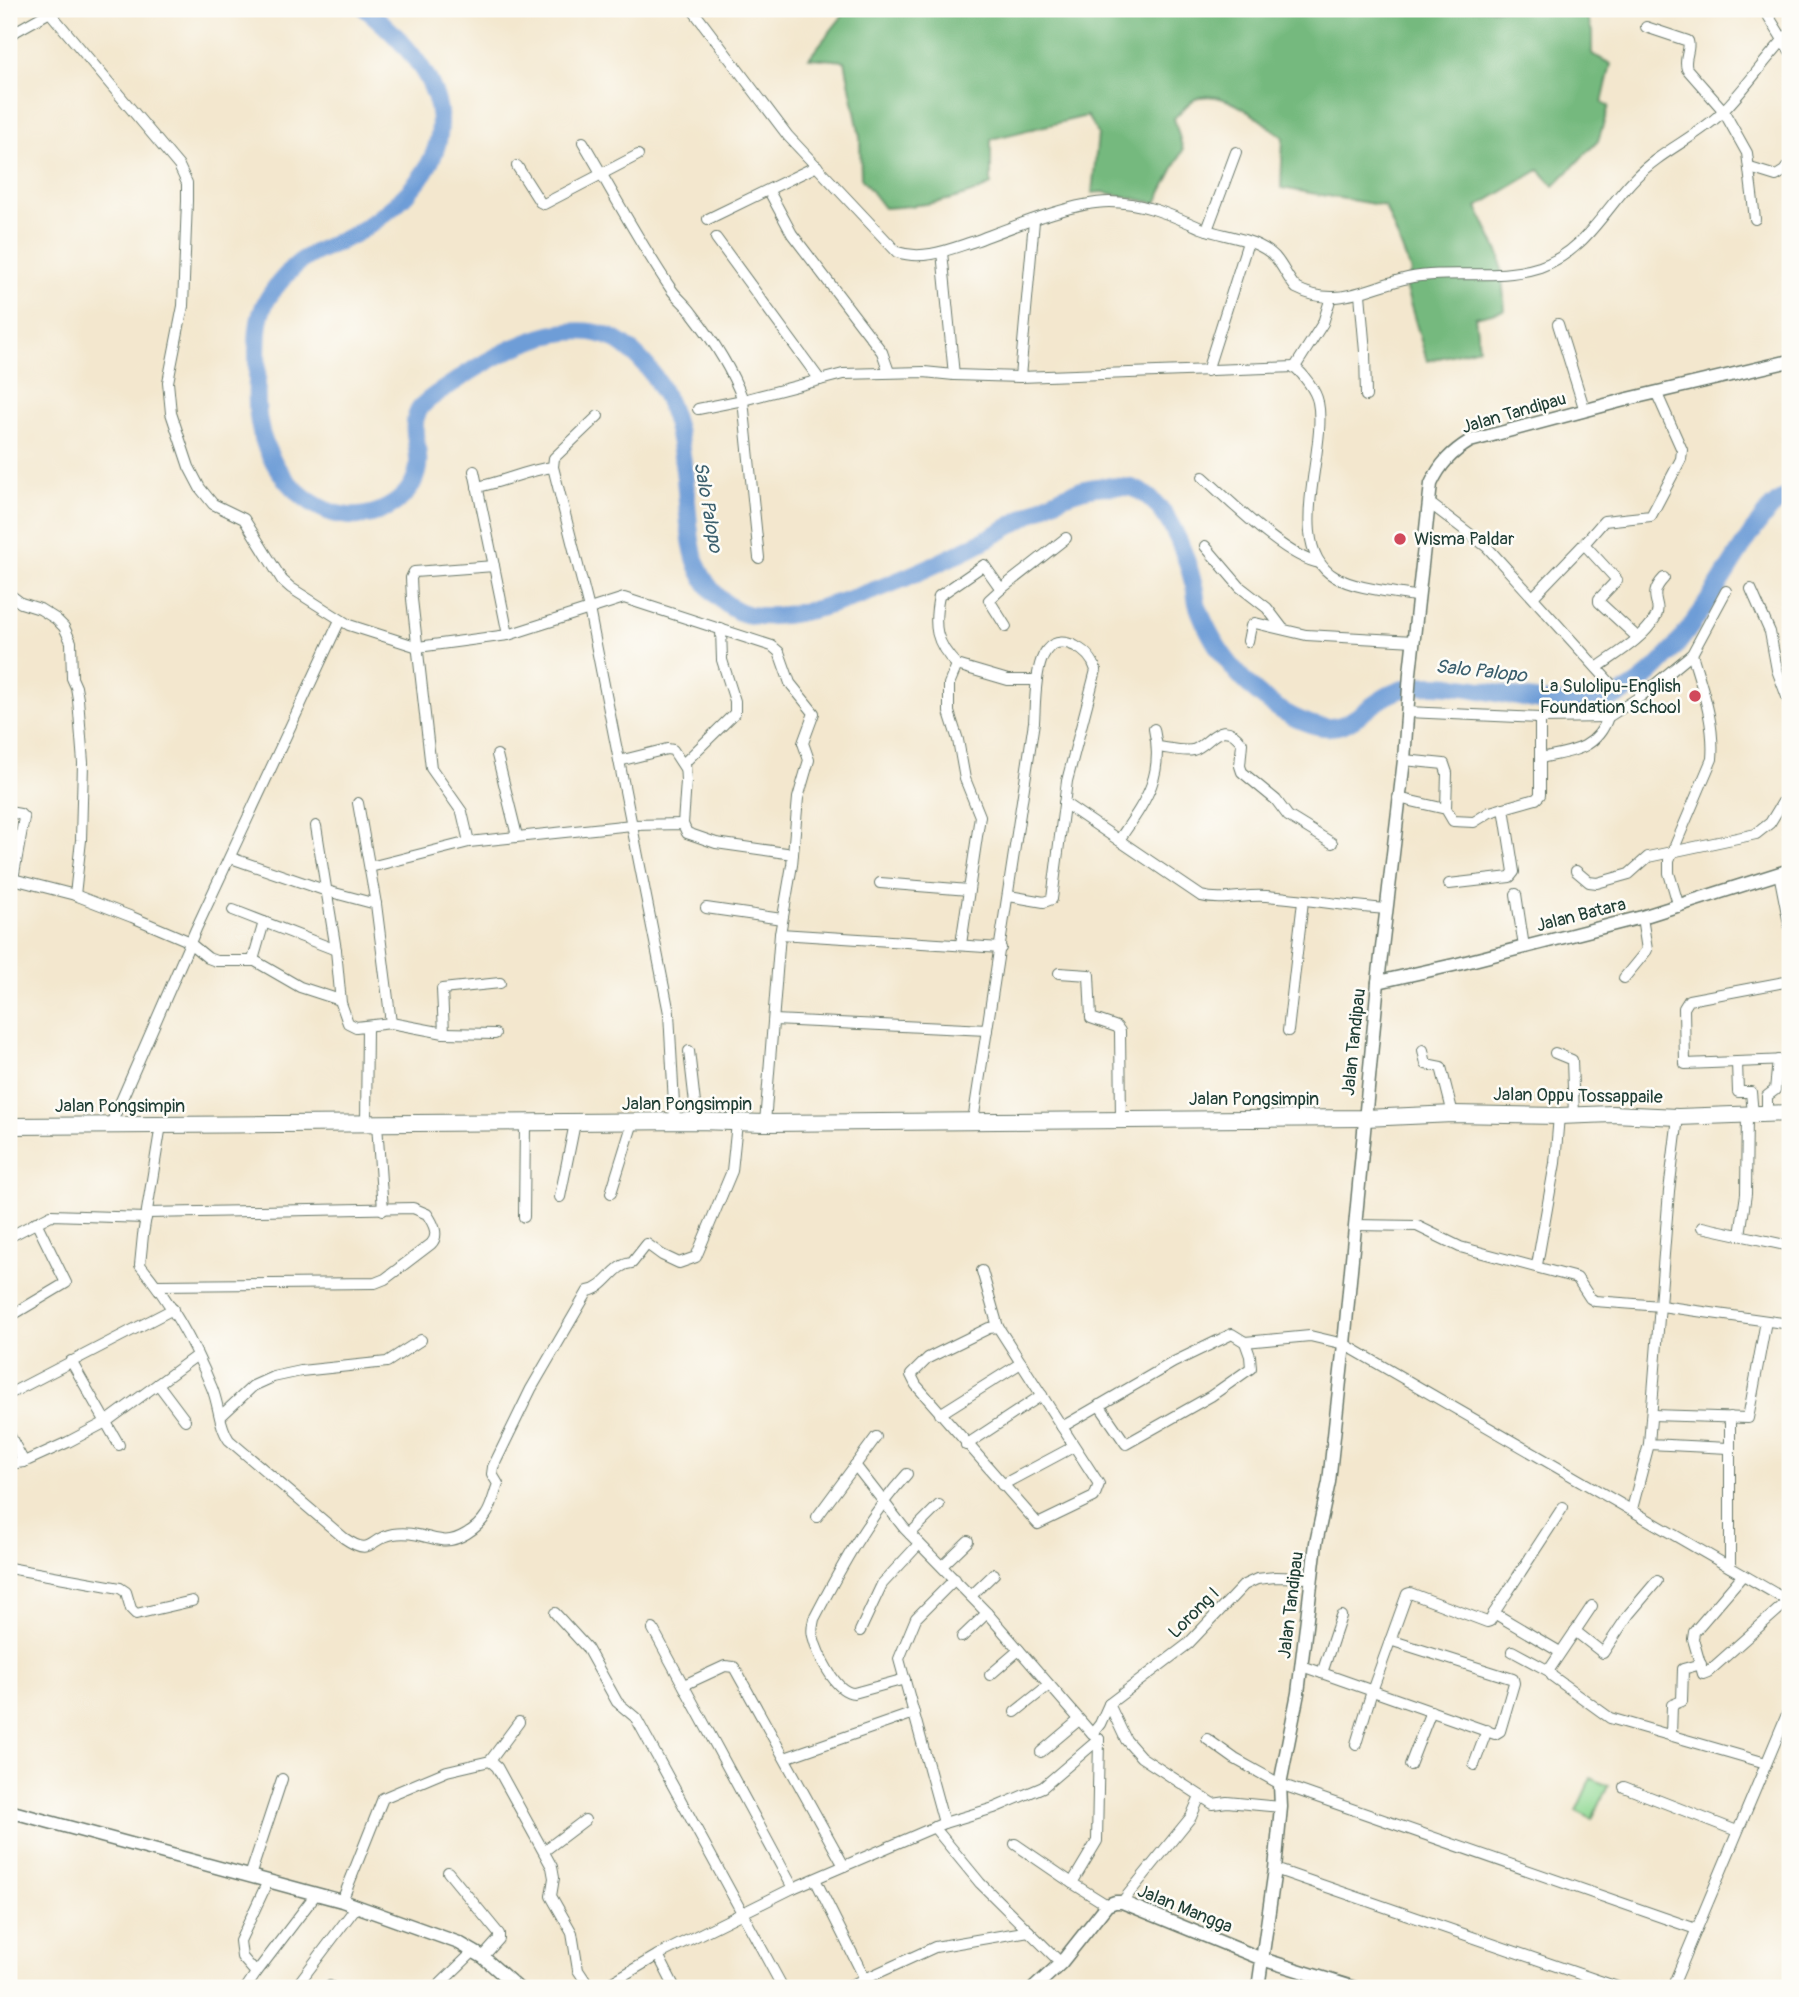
<svg xmlns="http://www.w3.org/2000/svg" width="1799" height="1997" font-family="Pangolin,sans-serif">
<style>
.green{fill:#91d994;stroke:#588b64;stroke-width:2}
.forest{fill:#74b97e;stroke:#4a7b59;stroke-width:2}
.lines{fill:none;stroke-linecap:round;stroke-linejoin:round}
.river{stroke:#6e9dd7;stroke-width:18}
.minor-casing{stroke:#69786a;stroke-width:12}
.tertiary-casing{stroke:#69786a;stroke-width:15}
.primary-casing{stroke:#69786a;stroke-width:18}
.minor{stroke:#fff;stroke-width:10}
.tertiary{stroke:#fff;stroke-width:12}
.primary{stroke:#fff;stroke-width:16}
.poi-dot{fill:#d1495b;stroke:#fdfcf7;stroke-width:2.5}
.labels{text-anchor:middle;dominant-baseline:central;stroke-width:5;stroke-linejoin:round;paint-order:stroke}
.street-label{font-size:18px;fill:#1f3d34;stroke:#fdfcf7}
.poi-label{font-size:18px;fill:#1f3d34;stroke:#fdfcf7;text-anchor:start}
.water-label{font-size:19px;font-style:italic;fill:#3b5f6d;stroke:#fdfcf7}
</style>
<rect width="100%" height="100%" fill="#fdfcf7"/>
<filter id="ink" filterUnits="userSpaceOnUse"><feTurbulence type="fractalNoise" baseFrequency=".0143" numOctaves="2"/><feDisplacementMap in="SourceGraphic" scale="14" xChannelSelector="R" yChannelSelector="G"/><feConvolveMatrix kernelMatrix="1 2 1 2 8 2 1 2 1" color-interpolation-filters="sRGB"/></filter>
<filter id="wash" filterUnits="userSpaceOnUse"><feTurbulence type="fractalNoise" baseFrequency=".00686" numOctaves="4" result="noise"/><feDisplacementMap in="SourceGraphic" scale="28" xChannelSelector="R" yChannelSelector="G"/><feGaussianBlur stdDeviation="1.57" result="paint"/><feColorMatrix in="noise" values="0 0 0 0 0 0 0 0 0 0 0 0 0 0 0 0 0 1.4 0 .05"/><feComposite in="paint" operator="in"/></filter>
<g filter="url(#wash)">
<rect width="100%" height="100%" fill="#f3e7ce"/>
<polygon class="green" points="1591,1778 1608,1786 1592,1819 1576,1811"/>
<path class="forest" d="M848,9H1575L1585,10L1592,32V54L1611,64L1602,103L1609,106L1598,141L1554,186L1539,170L1477,207L1500,256L1505,310L1475,317L1479,348L1427,361L1405,286L1411,272L1385,206L1281,188L1283,137C1263,122 1222,86 1195,99C1188,103 1180,113 1174,118L1183,150L1156,203L1103,192L1092,193L1098,134L1087,116L991,139V185C957,201 922,206 884,208L861,178L860,137L845,61L809,58Z"/>
<g class="lines">
<path class="river" d="M366,9C461,87 470,160 360,231C338,245 309,250 291,270C280,281 265,299 261,314C255,334 258,360 257,381C255,420 261,449 286,480C300,496 321,512 342,515C372,521 409,503 417,472C423,451 406,427 421,407C428,398 443,390 453,383C497,353 575,308 625,346C675,383 683,445 687,502C691,546 692,581 732,608C782,642 947,561 996,534C1032,515 1063,488 1105,486C1107,486 1130,487 1132,488C1167,499 1186,554 1194,586C1198,604 1194,596 1200,612C1219,660 1260,707 1310,724C1350,737 1361,707 1393,693C1404,688 1420,685 1432,685C1486,684 1553,714 1605,700C1665,685 1713,591 1745,543C1758,524 1769,505 1790,495"/>
</g>
</g>
<g filter="url(#ink)">
<g class="lines">
<g class="minor-casing">
<g id="minor">
<polyline points="47,9 179,166 187,183 187,201 183,306 168,382 171,413 189,467 200,488 213,504 244,519 282,580 291,588 349,625 418,647 508,635 624,598 772,646 779,652 790,683 814,713 803,743 809,760 798,798 792,865 780,934 765,1123"/>
<path d="M692,9L788,136L897,252C924,261 950,249 975,241C1010,228 1073,202 1109,202C1143,202 1171,215 1201,228C1224,237 1257,238 1275,257C1283,266 1288,279 1296,288C1338,310 1369,286 1408,278C1451,269 1498,281 1540,267C1586,251 1604,209 1636,177C1659,153 1692,139 1717,117C1744,92 1764,59 1790,33"/>
<polyline points="1764,9 1790,51"/>
<path d="M1646,27L1688,41C1691,50 1683,59 1687,69L1723,110L1747,153L1755,219"/>
<polyline points="9,35 50,12"/>
<path d="M583,142C612,191 639,242 671,289C677,298 686,304 692,313C713,340 731,368 743,400L759,558"/>
<polyline points="517,166 540,202 544,204 638,155"/>
<polyline points="1750,168 1776,176 1784,171 1790,163"/>
<polyline points="769,191 792,234 882,352 889,372"/>
<polyline points="708,219 817,166"/>
<polyline points="1207,230 1236,152"/>
<polyline points="716,238 820,380"/>
<polyline points="942,252 954,375"/>
<polyline points="1360,294 1365,352 1366,396"/>
<polyline points="1558,324 1585,411"/>
<polyline points="1295,367 1323,323 1331,297"/>
<polyline points="1207,371 1248,242"/>
<polyline points="1020,377 1034,221"/>
<path d="M698,409L743,400L843,374L924,372L954,375L1020,377L1295,367C1304,375 1316,391 1318,402C1328,450 1283,547 1335,577C1356,589 1394,592 1419,597"/>
<polyline points="598,416 554,458 553,467 589,609 669,1013 675,1122"/>
<polyline points="474,471 494,566"/>
<path d="M1203,477C1230,501 1286,558 1320,563"/>
<path d="M477,487C504,482 526,470 553,467"/>
<polyline points="1428,502 1487,547 1611,684"/>
<polyline points="1205,546 1240,587 1267,608 1283,629"/>
<polyline points="1001,589 989,600 1006,627"/>
<polyline points="1751,589 1770,632 1777,670 1790,705"/>
<polyline points="9,594 21,603 40,609 56,619 64,627 71,642 72,678 76,687 78,699 83,763 81,840 75,895"/>
<polyline points="1533,597 1584,544"/>
<polyline points="508,635 494,566 414,572 411,578 412,599 431,768 462,812 469,842 632,825 683,824 687,833 716,843 793,854"/>
<polyline points="1637,637 1599,602 1599,599 1617,580 1584,544 1604,521 1651,516 1681,459 1682,450 1657,394"/>
<polyline points="1248,641 1251,626 1255,623 1306,635 1414,641"/>
<polyline points="957,665 1008,680 1035,680"/>
<path d="M1597,668C1616,654 1643,639 1655,618C1664,602 1645,598 1664,578"/>
<polyline points="1407,712 1540,718 1608,717 1641,696 1692,654 1726,591"/>
<path d="M1158,747C1168,748 1183,752 1193,750C1210,745 1221,715 1242,743L1240,766L1242,772L1276,800L1288,816L1332,843"/>
<polyline points="497,755 517,836"/>
<path d="M1540,758C1570,752 1597,750 1608,717"/>
<polyline points="1404,760 1444,764 1447,773 1446,809"/>
<polyline points="619,761 667,749 673,750 684,767"/>
<polyline points="1398,798 1446,809 1453,821 1474,822 1490,812 1504,808"/>
<path d="M1064,803L1201,896C1222,902 1245,894 1266,896C1306,899 1346,906 1386,909"/>
<polyline points="9,812 20,814 24,818 13,879"/>
<polyline points="683,824 686,781 685,762 735,713 735,701 722,660 721,629"/>
<polyline points="316,826 336,950 341,1003 348,1023 356,1027 391,1023 376,904 358,803"/>
<path d="M1119,840C1144,803 1165,777 1154,729"/>
<polyline points="231,858 327,891 376,904"/>
<polyline points="370,867 469,842"/>
<polyline points="1576,871 1589,882 1597,883 1629,874 1648,857 1756,834 1770,823 1790,790"/>
<polyline points="1779,873 1790,929"/>
<polyline points="9,878 75,895 132,917 186,940 208,958 216,961 255,961 300,987 340,1000"/>
<path d="M880,883L969,890L980,816L965,779L958,740L949,712V684L957,665C935,643 933,626 939,596L984,565L1001,589L1066,538"/>
<polyline points="1449,884 1510,877 1514,872 1504,808 1536,799 1540,795 1540,718"/>
<polyline points="1516,894 1524,947"/>
<path d="M1679,907L1669,873V860L1712,759C1715,722 1702,688 1692,654"/>
<polyline points="706,908 782,919"/>
<polyline points="233,910 336,950"/>
<polyline points="780,934 1001,948"/>
<polyline points="961,944 969,890"/>
<polyline points="253,960 264,922"/>
<polyline points="1059,973 1089,975 1091,1018 1117,1027 1120,1031 1121,1119"/>
<polyline points="1624,978 1647,950 1642,917"/>
<polyline points="1790,981 1689,1000 1684,1008 1685,1064 1790,1060"/>
<polyline points="774,1020 987,1030"/>
<polyline points="391,1023 444,1033 442,989 500,983"/>
<polyline points="1288,1031 1303,901"/>
<polyline points="444,1033 495,1034"/>
<polyline points="1423,1050 1426,1064 1441,1067 1453,1114"/>
<polyline points="689,1051 697,1121"/>
<polyline points="1555,1053 1572,1060 1574,1116"/>
<polyline points="1737,1062 1738,1092 1751,1092 1753,1114"/>
<polyline points="1767,1113 1767,1096 1775,1090 1778,1060"/>
<polyline points="1678,1117 1669,1191 1649,1444 1728,1448"/>
<path d="M973,1121L1034,722C1036,698 1032,626 1075,646C1085,651 1093,660 1096,670L1067,781L1052,899L1044,902L1009,896"/>
<polyline points="111,1124 196,929 340,620"/>
<polyline points="366,1124 367,1027"/>
<polyline points="377,1124 383,1210"/>
<path d="M161,1125L143,1235L140,1265C171,1302 194,1344 212,1388C219,1405 219,1426 229,1440L344,1538C373,1558 369,1538 393,1534C411,1531 423,1537 441,1540C457,1543 478,1528 486,1515C492,1506 494,1494 498,1484L492,1474L493,1467L531,1389L588,1291C607,1288 613,1264 632,1263L647,1244L662,1255L679,1263L696,1257L732,1171L737,1123"/>
<polyline points="611,1193 633,1122"/>
<polyline points="560,1197 575,1123"/>
<path d="M147,1213L413,1208L427,1214C433,1223 440,1235 431,1244L385,1279L375,1283L157,1285"/>
<polyline points="524,1217 525,1124"/>
<polyline points="1355,1225 1417,1226 1460,1247 1577,1278 1590,1298 1595,1301 1661,1306 1790,1324"/>
<polyline points="1702,1227 1790,1246"/>
<polyline points="1740,1235 1746,1194 1747,1114"/>
<polyline points="9,1237 51,1215 146,1218"/>
<polyline points="1537,1265 1555,1163 1559,1116"/>
<polyline points="982,1271 998,1327 1062,1427 1174,1362 1232,1334 1245,1342 1310,1336 1344,1344 1790,1602"/>
<polyline points="9,1317 66,1283 36,1222"/>
<polyline points="998,1327 989,1328 928,1358 911,1375 916,1385 1038,1524 1094,1497 1099,1484 1062,1427"/>
<polyline points="71,1361 119,1445"/>
<polyline points="158,1384 185,1420"/>
<polyline points="9,1394 173,1309"/>
<polyline points="1099,1405 1126,1444 1211,1396 1251,1368 1250,1356 1245,1342"/>
<polyline points="940,1414 1021,1363"/>
<polyline points="1652,1415 1748,1418 1766,1321"/>
<polyline points="221,1416 253,1386 273,1377 301,1371 387,1362 421,1340"/>
<polyline points="9,1434 24,1462 9,1464"/>
<polyline points="966,1445 1042,1395"/>
<polyline points="24,1462 68,1442 106,1422 196,1356"/>
<polyline points="855,1465 904,1528 987,1613 1092,1734"/>
<polyline points="1002,1485 1073,1447"/>
<polyline points="1632,1509 1649,1444"/>
<polyline points="817,1517 876,1437"/>
<polyline points="910,1534 939,1505"/>
<polyline points="942,1566 968,1541"/>
<polyline points="1730,1567 1730,1417"/>
<polyline points="9,1568 120,1588 126,1592 131,1609 136,1614 192,1601"/>
<polyline points="1743,1575 1694,1632 1693,1639 1703,1674 1708,1672 1788,1601"/>
<polyline points="971,1596 994,1574"/>
<polyline points="1592,1606 1549,1670 1552,1676 1610,1718 1766,1763"/>
<polyline points="555,1613 587,1648 617,1702 636,1718 783,1988"/>
<polyline points="653,1629 793,1888"/>
<polyline points="860,1631 882,1584 919,1544"/>
<polyline points="1575,1631 1603,1653 1629,1614 1657,1581"/>
<polyline points="962,1637 987,1613"/>
<polyline points="1512,1651 1549,1671"/>
<polyline points="1560,1652 1494,1613 1563,1507"/>
<polyline points="1302,1666 1495,1734 1500,1731 1514,1683 1513,1679 1390,1640"/>
<polyline points="1322,1673 1341,1616"/>
<polyline points="990,1675 1019,1650"/>
<path d="M905,1679L854,1693C835,1693 817,1652 813,1636C811,1630 813,1625 814,1619C841,1567 868,1517 907,1474"/>
<polyline points="684,1685 725,1666 734,1667 844,1866"/>
<polyline points="1109,1704 1126,1740 1141,1757 1213,1804 1227,1802 1281,1807"/>
<polyline points="1015,1712 1049,1685"/>
<polyline points="1671,1735 1672,1705 1682,1701 1683,1669 1701,1664"/>
<polyline points="1099,1739 1097,1841 1072,1883 1107,1905"/>
<polyline points="1207,1739 1235,1759 1280,1784 1696,1929"/>
<polyline points="1356,1744 1372,1691 1407,1594 1410,1593 1487,1622 1490,1621 1494,1613"/>
<polyline points="1041,1752 1079,1720"/>
<polyline points="785,1758 914,1713"/>
<polyline points="490,1761 519,1722"/>
<polyline points="1410,1765 1431,1711"/>
<polyline points="1474,1765 1487,1730"/>
<polyline points="1624,1787 1737,1831"/>
<polyline points="944,1823 899,1659 916,1618 955,1579"/>
<polyline points="934,1827 980,1883 1061,1963"/>
<polyline points="1015,1844 1072,1883"/>
<polyline points="544,1851 585,1820"/>
<polyline points="1275,1869 1620,1988"/>
<polyline points="448,1872 499,1934 499,1939 483,1957"/>
<polyline points="250,1876 282,1779"/>
<polyline points="815,1879 865,1979 844,1988"/>
<polyline points="268,1881 240,1941 242,1957 256,1973 316,1894"/>
<polyline points="342,1901 383,1798 447,1771 490,1761 497,1767 552,1867 554,1878 551,1896 572,1933 578,1970 590,1988"/>
<polyline points="1122,1902 1191,1817 1200,1796"/>
<polyline points="658,1955 675,1988"/>
<polyline points="865,1979 935,1947 1029,1931"/>
<polyline points="330,1986 334,1988"/>
<polyline points="246,1988 256,1973"/>
<polyline points="295,1988 357,1906"/>
<polyline points="436,1988 474,1951"/>
<polyline points="602,1988 658,1955 793,1888 944,1823 994,1808 1043,1787 1099,1739 1092,1734 1100,1724 1109,1704 1188,1644 1244,1585 1257,1579 1275,1577 1312,1578"/>
<polyline points="1672,1988 1790,1707"/>
</g>
</g>
<g class="tertiary-casing">
<g id="tertiary">
<polyline points="1378,982 1458,964 1642,917 1790,870"/>
<polyline points="9,1811 342,1901 459,1943 483,1957 518,1988"/>
<polyline points="1034,1988 1061,1963 1107,1905 1115,1902 1122,1902 1262,1959 1355,1988"/>
<path d="M1258,1988L1275,1869L1281,1807L1280,1784L1298,1693L1316,1543L1329,1482L1344,1344L1378,982L1404,760L1410,673L1431,484C1440,464 1452,452 1470,441L1628,399L1790,361"/>
</g>
</g>
<g class="primary-casing">
<polyline id="primary" points="9,1126 697,1121 765,1123 1365,1118 1453,1114 1559,1116 1613,1114 1678,1117 1790,1113"/>
</g>
<use href="#minor" class="minor"/>
<use href="#tertiary" class="tertiary"/>
<use href="#primary" class="primary"/>
</g>
</g>
<g class="poi-dot">
<circle cx="1400" cy="539" r="7"/>
<circle cx="1695" cy="696" r="7"/>
</g>
<g class="labels">
<g class="street-label">
<text transform="translate(1514 413) rotate(-16)">Jalan Tandipau</text>
<text transform="translate(1581 915) rotate(-14)">Jalan Batara</text>
<text transform="translate(1354 1042) rotate(-84)">Jalan Tandipau</text>
<text transform="translate(1578 1096) rotate(1)">Jalan Oppu Tossappaile</text>
<text x="1254" y="1099">Jalan Pongsimpin</text>
<text x="687" y="1104">Jalan Pongsimpin</text>
<text x="120" y="1106">Jalan Pongsimpin</text>
<text transform="translate(1291 1605) rotate(-83)">Jalan Tandipau</text>
<text transform="translate(1194 1613) rotate(-45)">Lorong I</text>
<text transform="translate(1185 1909) rotate(22)">Jalan Mangga</text>
</g>
<g class="poi-label">
<text x="1414" y="539">Wisma Paldar</text>
<text x="1681" y="686" text-anchor="end">La Sulolipu-English<tspan x="1681" dy="21">Foundation School</tspan></text>
</g>
<g class="water-label">
<text transform="translate(708 507) rotate(80)">Salo Palopo</text>
<text transform="translate(1481 671) rotate(6)">Salo Palopo</text>
</g>
</g>
<rect width="1799" height="1997" fill="none" stroke="#fdfcf7" stroke-width="35"/>
</svg>
